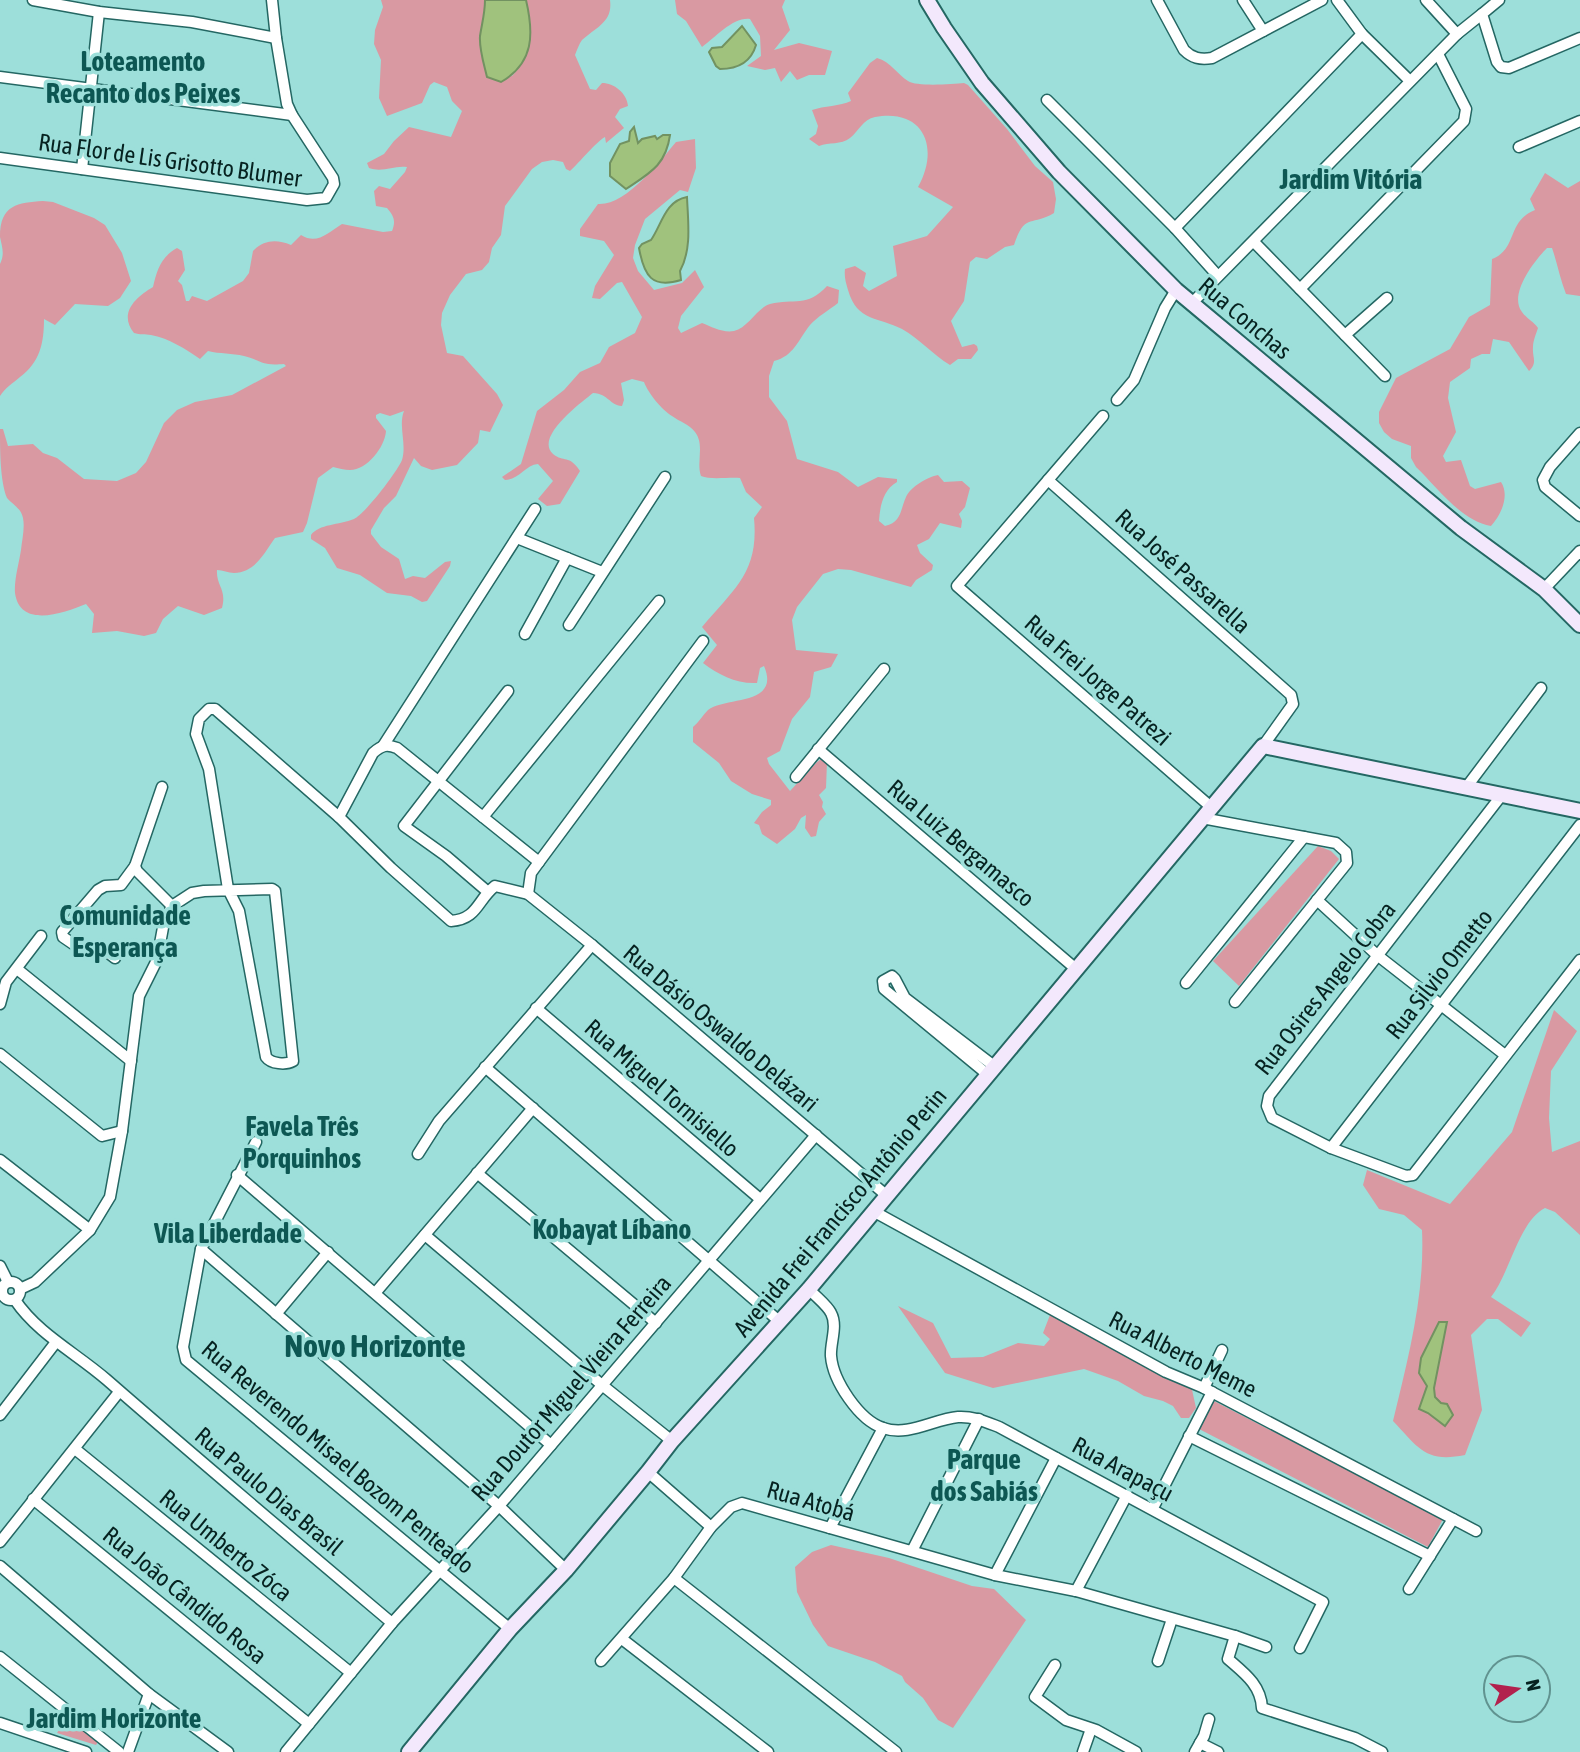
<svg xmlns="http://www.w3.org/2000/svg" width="1580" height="1752" font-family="'Asap Condensed',sans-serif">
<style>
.green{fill:#d999a2}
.water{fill:#a0c27d;stroke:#729261;stroke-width:2}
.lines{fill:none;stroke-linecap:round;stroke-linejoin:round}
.street-casing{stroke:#246763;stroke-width:13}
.secondary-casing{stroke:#246763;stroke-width:18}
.street{stroke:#fff;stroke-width:10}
.secondary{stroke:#f3e8fc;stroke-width:14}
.labels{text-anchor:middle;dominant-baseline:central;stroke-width:7;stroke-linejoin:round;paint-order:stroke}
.street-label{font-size:24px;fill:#062220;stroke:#9ddfda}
.quarter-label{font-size:28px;font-weight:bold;fill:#0d5753;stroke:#9ddfda}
.district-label{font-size:32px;font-weight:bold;fill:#0d5753;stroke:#9ddfda}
</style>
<rect width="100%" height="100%" fill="#9ddfda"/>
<g class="green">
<path d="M381,0H485L484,22L480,35L487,77L512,76C533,54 533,29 526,0H610C613,22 596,27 582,40C579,44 577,50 575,55L590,89L596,90L602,83C614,83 627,93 628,106L620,109L615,117L624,128L606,143L605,137C596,142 580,162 570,171L566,169L563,162L553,160L542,162L532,169L505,206L501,235L492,248L489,262L482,270L466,274L450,295L442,313L441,325L447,353L463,356L497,394L503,405L490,432L480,430L478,443L457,465L432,470L421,466L414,458L396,496L384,508L371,530V534L381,547L399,559L405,579L413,576L425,578L445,562L451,561L450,566L427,601L422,602L411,596L387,593L360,575L337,568L325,548L311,539V535C319,524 339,525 354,519C365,514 397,472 402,460C407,444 398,426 404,411L390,416L380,413L376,415V418L386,431C385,447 367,470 350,470C345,470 338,468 333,467L318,478L307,523L303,532L275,538C263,555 255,572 234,573C228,573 223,570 217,570C216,586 227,589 222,608L204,615L178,606L163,619L156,633L144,636L117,631L92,633L94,614L86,604C64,613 20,629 15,593C14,580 19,563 21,550C22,540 25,528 23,518C21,508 13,505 7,498C0,481 0,449 0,429H3L8,446L33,444L43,453L57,458L84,479L117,481L136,473L146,462L164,423L177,410L195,402L232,395L286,366L284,364C261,366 263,361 244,356C232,353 220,354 208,351L200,359C186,349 168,338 151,335C145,334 140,335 134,333C118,313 136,297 153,287C157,270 161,257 177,248L182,251L185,270L178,281L182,285L186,301H189L192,296L207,301L243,281L249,273L253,251C264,240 276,239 291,245L301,235C317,245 328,233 342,224L383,232L392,231C396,221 394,216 387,208L376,206L374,191L379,186L390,189L405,172L407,167C394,165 383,173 369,168L367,163L384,154L394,141L409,127L451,137L462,111L452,101L447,87L434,82L430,85L422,103L387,116L379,98L381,60L374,44L375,30L383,7Z"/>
<path d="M675,0H785L782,7L790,30L774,50L799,43L832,51L825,75H809L797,80L790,71L781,82L775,68L765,70L747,66L761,56L760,36L750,19C733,17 716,37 702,47L686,21L677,14Z"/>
<path d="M877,58C891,62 897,74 908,81C917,87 953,84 964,83L968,85L1007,129L1035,166L1053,182L1056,199L1054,213C1031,227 1025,212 1014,245L1005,247L987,259L976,257L970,262L964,301L951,321L962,347L974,344L977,346L978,350L971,359H958L950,365C933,355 920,339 902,329C879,317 857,322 848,290C846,283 844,277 845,269L855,266L866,273L863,286L869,291L897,276L893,246L927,236L953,207L918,187C940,148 924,108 875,117C863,119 859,131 850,138C841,145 829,142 819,146L809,139L816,134L818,126L812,110C824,106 840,106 851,101L848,93L870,63Z"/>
<path d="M695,139L696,168L688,192L680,190L645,219L635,245L633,258L638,271L654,290L682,283L695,270L704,287L681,316L678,328L681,333L702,323C712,327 723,333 734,331C748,328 757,308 770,304C794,298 807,308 827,286L839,290L838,303C829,310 817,317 810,325C798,340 794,356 774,361L769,376V397L787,421L797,459L838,472L858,487L878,477L897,479V482C883,490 880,506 879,521L885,526C902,522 900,510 906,497C911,486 928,477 938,475L944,482L962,481L970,488L965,507L959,514L962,521L961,528L940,523L929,539L917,545L920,553L933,565L932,570L916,580L911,587L851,570L838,569L823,574L797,607L792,620L796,650L838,654L831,667L814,672L810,697L792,719L780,751L767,758L769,764L790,791L817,762L824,757L827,762L826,788L819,795L823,802L822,807L826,814L819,822L816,836L811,837L805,828L806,815L801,818L795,829L777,844L762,834L759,825L754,823L762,812L771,805V800L752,794L731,781L719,763L693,742V727C699,722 703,715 708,710C726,696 781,706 764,666L760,668L757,683C736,684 719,675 703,663L717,645L702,627C735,588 759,572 754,518L762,507L746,492L740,478C729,477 710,480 701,476C696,462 705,445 695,432C689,424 680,422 672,416C662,410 648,393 644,382L632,379L621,383L624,400L622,406C609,405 609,394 593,393C582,402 534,437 553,454C564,463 569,454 580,471L560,504L547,506L538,499L553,481L538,464C525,465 519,480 505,480L502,477L521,464L537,411L564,390L580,372L600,363L609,347L635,333L642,317L622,282L617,283L600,299L592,298L595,286L614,255L604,241L580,236V229L598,204C626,206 660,161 676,142Z"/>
<path d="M1545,173L1568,188L1580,181V296L1566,294C1560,279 1557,262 1552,248H1547C1535,260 1508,294 1522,312C1526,318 1533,321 1538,328C1536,334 1533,341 1533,347C1532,358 1538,362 1529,371L1509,342L1493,339L1490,354H1482L1471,359L1470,368L1450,382L1448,398L1456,432L1443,456L1446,462L1461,460L1470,486L1475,489L1501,482C1510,496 1501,515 1491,526C1461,521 1437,487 1416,467L1411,458V446L1392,439L1384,432L1379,423V412L1396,378L1450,349L1469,317L1490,305L1492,259C1518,249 1506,222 1535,210L1530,199Z"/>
<path d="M43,201L53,202L94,218L105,225L122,253L131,281L120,298L108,306L75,304L55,325L44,319C44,343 40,362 20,377C13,383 5,388 0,396V264C5,254 2,247 0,237C0,204 18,203 43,201Z"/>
<polygon points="1318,846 1331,851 1339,859 1239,986 1213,961"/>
<path d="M1554,1010L1577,1031L1551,1071L1549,1118L1552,1152L1580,1141V1235L1555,1212L1545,1208C1519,1221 1510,1273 1491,1297L1531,1323L1521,1337L1498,1319H1487L1471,1335L1482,1410L1465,1455C1425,1463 1419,1448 1393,1421C1408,1359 1425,1295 1422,1230L1404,1215L1379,1209L1363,1185L1367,1170L1450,1204L1512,1132Z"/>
<polygon points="898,1306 933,1323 951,1358 983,1357 1018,1343 1044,1346 1050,1339 1043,1333 1050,1315 1169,1380 1191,1385 1196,1408 1189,1418 1181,1418 1173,1406 1163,1401 1144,1396 1118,1381 1084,1369 993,1388 945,1373"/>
<polygon points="1214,1401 1443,1519 1428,1547 1199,1429"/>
<polygon points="831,1545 889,1558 972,1586 994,1589 1026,1620 953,1728 938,1720 923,1698 905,1682 902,1676 875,1662 828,1646 813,1625 797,1592 795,1567 812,1552"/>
<polygon points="68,1717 99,1740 96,1745 57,1733"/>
</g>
<g class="water">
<path d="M485,0H526C534,34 534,63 501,82L487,77C484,64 479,49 480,36C482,23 485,13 485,0Z"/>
<path d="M742,26L756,45C751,62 737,69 720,69L716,66L709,52L712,48L722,47Z"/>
<path d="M634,127L638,143L642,139L655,136L657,139L663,135H670C666,165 650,173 626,189L610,176V163L620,144L629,141L630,132Z"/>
<path d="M687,197C688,222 692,249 680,271L681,280C652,289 644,276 639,248L642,244L651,240C662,224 665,201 687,197Z"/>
<polygon points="1439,1322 1447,1322 1434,1388 1435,1397 1441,1403 1447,1404 1453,1415 1445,1426 1428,1413 1419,1409 1427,1386 1419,1373 1421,1358"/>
</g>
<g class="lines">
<g class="street-casing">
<g id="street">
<polyline points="33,0 99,12 192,22 276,38"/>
<path d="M1157,0L1184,50C1192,58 1200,60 1212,58L1322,0"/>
<polyline points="1243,0 1263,31"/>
<polyline points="1337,0 1362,34 1410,81"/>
<polyline points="1426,0 1457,34"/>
<polyline points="1499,0 1482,14 1497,62 1501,67 1509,68 1580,38"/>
<polyline points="0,77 292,115"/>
<polyline points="1047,100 1175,228 1218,276"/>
<polyline points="1519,147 1580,121"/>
<polyline points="0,158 307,200 326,198 334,184 333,178 292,115 287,104 276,38 272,0"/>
<polyline points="82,169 99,12"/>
<polyline points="1175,228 1362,34"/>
<polyline points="1254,242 1385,376"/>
<polyline points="1300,289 1464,121 1466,109 1438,54"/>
<polyline points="1192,303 1457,34 1482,14"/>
<polyline points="1345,335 1387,298"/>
<polyline points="1117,400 1134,380 1165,308 1176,290"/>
<polyline points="1103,416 957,586 1211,807"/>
<polyline points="1580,433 1550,467 1543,480 1545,487 1580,516"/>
<polyline points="1048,480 1291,695 1293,704 1263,746"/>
<polyline points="517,538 602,572"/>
<polyline points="1544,589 1580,551"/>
<polyline points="569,625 665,477"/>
<polyline points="525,634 567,558"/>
<polyline points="383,746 535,509"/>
<polyline points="818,749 1076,969"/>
<polyline points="796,777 884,669"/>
<polyline points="162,787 135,866 137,871 172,906"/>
<polyline points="1465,789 1541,688"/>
<polyline points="1501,796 1269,1096 1267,1106 1272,1118 1331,1148 1406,1176 1413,1175 1580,960"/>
<path d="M339,817L373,753C382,745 387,744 397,748L539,862"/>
<polyline points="483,817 659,601"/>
<polyline points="1202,818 1336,843 1346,852 1347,863 1235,1002"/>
<polyline points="488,892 446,856 404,826 508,691"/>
<polyline points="528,894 531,873 539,862 703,641"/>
<polyline points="1317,900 1377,955 1505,1055"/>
<polyline points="115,958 102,948 85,952 63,937 62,932 98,890 105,886 121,885 135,866"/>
<polyline points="17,969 131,1061"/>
<polyline points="1186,983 1304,837"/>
<polyline points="0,1004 6,982 41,936"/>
<polyline points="536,1008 760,1199"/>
<polyline points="0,1054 102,1136 122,1131"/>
<polyline points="485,1067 779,1321"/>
<polyline points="987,1074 884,989 883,981 892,976 895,979 905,998 994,1066"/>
<polyline points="256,1142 201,1249 183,1347 186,1360 510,1629"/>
<polyline points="1331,1148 1580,825"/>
<polyline points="418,1154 439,1121 592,945"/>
<polyline points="0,1160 90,1230"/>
<polyline points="477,1173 656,1323"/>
<polyline points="237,1175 551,1445"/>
<polyline points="873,1211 1166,1372 1204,1388 1476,1531"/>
<polyline points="425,1235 602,1385 672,1441"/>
<polyline points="201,1249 499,1506 566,1570"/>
<polyline points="0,1266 8,1282"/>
<circle cx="11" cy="1291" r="9"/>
<path d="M20,1289L35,1282L90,1230L110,1197L122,1131L139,996L157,960L164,922L172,906L192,893L204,891L272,889L275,891L293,1061C286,1065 271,1064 266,1057L239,911L228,889L209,769L196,734L199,719L209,709H215L339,817L391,868L451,921C478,919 477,900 495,886L528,894L592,945L886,1195"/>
<path d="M809,1289C816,1297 827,1305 831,1313C838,1326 830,1343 831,1356C833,1381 859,1420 883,1428C908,1437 934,1419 958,1417C973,1416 986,1422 999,1427L1323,1602L1300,1648"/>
<polyline points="376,1292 533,1108"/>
<path d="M15,1300C38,1334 76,1353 107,1380C201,1462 296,1542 392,1623"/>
<polyline points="276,1314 328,1252"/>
<polyline points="1204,1388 1222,1350"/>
<polyline points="0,1415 56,1342"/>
<polyline points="1189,1436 1430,1556"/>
<polyline points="75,1449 351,1673"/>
<polyline points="648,1472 711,1527"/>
<polyline points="33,1499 309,1724"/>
<polyline points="1153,1508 1212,1392"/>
<polyline points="830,1528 883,1428"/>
<polyline points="0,1542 119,1392"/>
<polyline points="912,1551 979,1419"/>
<polyline points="0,1566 149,1694 228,1752"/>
<polyline points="995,1575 1056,1458"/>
<polyline points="674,1578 896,1752"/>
<polyline points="1409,1589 1453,1519"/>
<polyline points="1076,1591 1127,1495"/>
<path d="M1235,1636L1228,1659C1244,1673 1261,1685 1262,1708L1355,1738L1382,1752"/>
<polyline points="622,1639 768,1752"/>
<polyline points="0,1657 119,1752"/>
<polyline points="601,1661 674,1578 711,1527 731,1507 742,1503 995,1575 1076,1591 1235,1636 1266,1647"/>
<polyline points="1158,1661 1172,1619"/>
<polyline points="1055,1665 1035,1697 1066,1720 1096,1730 1136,1752"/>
<polyline points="0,1723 86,1752"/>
<polyline points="1200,1743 1218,1752"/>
<polyline points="128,1752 149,1694"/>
<polyline points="286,1752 392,1623 499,1506 816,1135"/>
<polyline points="1083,1752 1091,1729"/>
<polyline points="1195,1752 1204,1736 1209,1719"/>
</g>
</g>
<g class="secondary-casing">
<g id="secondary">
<polyline points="927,0 944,28 982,83 1059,172 1176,290 1461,528 1544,589 1580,625"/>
<polyline points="409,1752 510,1629 566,1570 648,1472 672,1441 809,1289 1263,746 1580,811"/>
</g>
</g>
<use href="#street" class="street"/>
<use href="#secondary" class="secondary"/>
</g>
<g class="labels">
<g class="street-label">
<text transform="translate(170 160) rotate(8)">Rua Flor de Lis Grisotto Blumer</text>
<text transform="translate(1245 318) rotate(40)">Rua Conchas</text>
<text transform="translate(1183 571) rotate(42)">Rua José Passarella</text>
<text transform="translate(1098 680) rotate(41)">Rua Frei Jorge Patrezi</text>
<text transform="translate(961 843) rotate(40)">Rua Luiz Bergamasco</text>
<text transform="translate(1439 974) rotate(-52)">Rua Silvio Ometto</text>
<text transform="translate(1325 988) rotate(-52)">Rua Osires Angelo Cobra</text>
<text transform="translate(721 1028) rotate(40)">Rua Dásio Oswaldo Delázari</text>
<text transform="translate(662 1088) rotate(41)">Rua Miguel Tornisiello</text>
<text transform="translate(840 1212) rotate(-50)">Avenida Frei Francisco Antônio Perin</text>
<text transform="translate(1183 1354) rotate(27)">Rua Alberto Meme</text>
<text transform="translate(571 1388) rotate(-49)">Rua Doutor Miguel Vieira Ferreira</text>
<text transform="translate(338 1457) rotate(40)">Rua Reverendo Misael Bozom Penteado</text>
<text transform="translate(1123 1469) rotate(28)">Rua Arapaçu</text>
<text transform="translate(269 1491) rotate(40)">Rua Paulo Dias Brasil</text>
<text transform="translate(811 1501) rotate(16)">Rua Atobá</text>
<text transform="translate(226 1545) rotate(39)">Rua Umberto Zóca</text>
<text transform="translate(185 1595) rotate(39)">Rua João Cândido Rosa</text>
</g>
<g class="quarter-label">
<text x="143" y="61">Loteamento<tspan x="143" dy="32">Recanto dos Peixes</tspan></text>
<text x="1351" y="179">Jardim Vitória</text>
<text x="125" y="915">Comunidade<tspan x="125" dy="32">Esperança</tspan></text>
<text x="302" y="1126">Favela Três<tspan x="302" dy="32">Porquinhos</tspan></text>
<text x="612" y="1229">Kobayat Líbano</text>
<text x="228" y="1233">Vila Liberdade</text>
<text x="984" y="1459">Parque<tspan x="984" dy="32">dos Sabiás</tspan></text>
<text x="114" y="1718">Jardim Horizonte</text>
</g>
<g class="district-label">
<text x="375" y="1345">Novo Horizonte</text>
</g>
</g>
<g transform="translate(1517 1689) rotate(77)"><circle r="33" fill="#9ddfda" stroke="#619390" stroke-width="2"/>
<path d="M0-5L12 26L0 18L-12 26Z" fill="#b2214d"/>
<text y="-10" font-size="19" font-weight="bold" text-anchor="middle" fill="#062220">N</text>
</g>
</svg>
